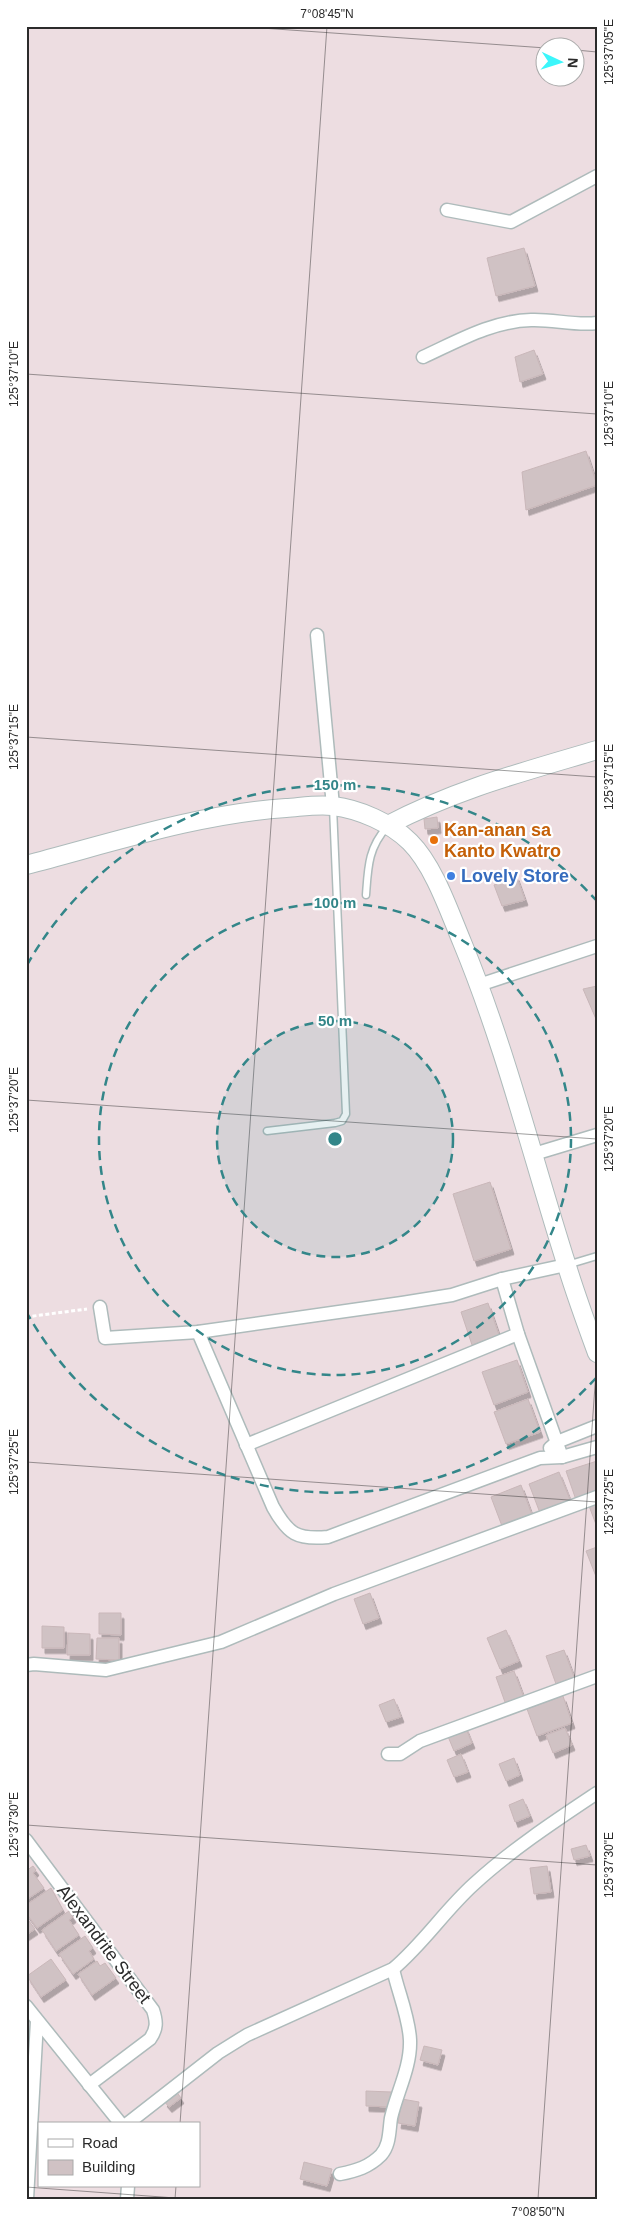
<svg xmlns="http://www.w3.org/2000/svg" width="623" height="2225" font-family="Arial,sans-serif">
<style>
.building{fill:#d0c2c4;stroke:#c9b7b9;filter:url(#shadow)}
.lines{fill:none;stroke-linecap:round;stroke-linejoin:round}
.lane-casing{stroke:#aebbbb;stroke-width:9}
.street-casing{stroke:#aebbbb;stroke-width:15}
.secondary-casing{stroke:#aebbbb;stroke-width:20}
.path{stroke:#fff;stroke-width:3;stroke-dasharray:4 2.5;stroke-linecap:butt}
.lane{stroke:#fff;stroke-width:6}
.street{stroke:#fff;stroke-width:12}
.secondary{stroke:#fff;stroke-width:18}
.ticks{fill:none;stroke:#2b2b2b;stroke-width:1;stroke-opacity:0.45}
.ring{fill:none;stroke:#338689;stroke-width:2.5;stroke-dasharray:9 6}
.food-dot{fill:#e8710a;stroke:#fff;stroke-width:2}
.shop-dot{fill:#3f7fe0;stroke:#fff;stroke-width:2}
.labels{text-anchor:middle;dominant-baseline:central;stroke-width:4.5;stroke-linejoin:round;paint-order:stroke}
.food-label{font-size:18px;font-weight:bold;fill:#c56008;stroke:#fff;text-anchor:start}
.shop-label{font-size:18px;font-weight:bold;fill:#366cbe;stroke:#fff;text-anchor:start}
.street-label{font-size:18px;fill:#2b2b2b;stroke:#fff}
.centre{fill:#338689;stroke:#fff;stroke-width:2.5}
.ring-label{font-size:15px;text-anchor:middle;font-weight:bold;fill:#338689;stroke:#fff;stroke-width:4.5;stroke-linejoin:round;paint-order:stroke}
.neatline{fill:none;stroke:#2b2b2b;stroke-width:2}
.ticks-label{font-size:12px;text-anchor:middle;fill:#2b2b2b}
</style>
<defs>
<filter id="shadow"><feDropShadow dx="3" dy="5.5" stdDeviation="0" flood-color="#0004"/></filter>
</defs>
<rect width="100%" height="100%" fill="#eddde1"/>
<g class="building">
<polygon points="524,248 535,286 496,296 487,258"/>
<polygon points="534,350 543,374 520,382 515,357"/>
<polygon points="586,451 597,485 526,510 522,472"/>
<polygon points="437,817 438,828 425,829 424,819"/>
<polygon points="516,875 525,900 502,906 494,885"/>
<polygon points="597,986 597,1019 596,1019 583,989"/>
<polygon points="490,1182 511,1249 474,1261 453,1194"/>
<polygon points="488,1303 499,1335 472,1345 461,1312"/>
<polygon points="517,1360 528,1392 494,1405 482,1372"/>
<polygon points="528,1399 540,1432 506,1444 494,1412"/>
<polygon points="597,1461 597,1492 576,1500 566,1471"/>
<polygon points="559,1472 571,1502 540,1513 529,1484"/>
<polygon points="521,1485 532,1515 502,1526 491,1497"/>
<polygon points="597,1504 597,1527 589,1506"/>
<polygon points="597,1547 597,1579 586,1551"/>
<polygon points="370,1593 379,1618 363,1624 354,1599"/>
<polygon points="99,1613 121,1613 121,1635 99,1634"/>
<polygon points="42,1626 64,1627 64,1648 42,1648"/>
<polygon points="506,1630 519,1661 500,1669 487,1638"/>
<polygon points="68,1633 90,1634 90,1655 67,1655"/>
<polygon points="97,1638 119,1638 119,1660 96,1659"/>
<polygon points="564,1650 574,1677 556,1684 546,1656"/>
<polygon points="514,1671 524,1698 506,1705 496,1677"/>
<polygon points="563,1696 572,1723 537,1736 527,1709"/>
<polygon points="394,1699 401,1717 386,1722 379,1705"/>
<polygon points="465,1726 472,1743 454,1751 447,1734"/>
<polygon points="565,1728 572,1745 553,1753 546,1735"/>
<polygon points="461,1754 468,1772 454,1777 447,1760"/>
<polygon points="514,1758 520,1775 506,1781 499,1764"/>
<polygon points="523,1799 530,1816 515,1822 509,1805"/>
<polygon points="586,1845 590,1856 574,1860 571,1849"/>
<polygon points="33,1866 36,1870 33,1873 44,1888 26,1900 26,1871"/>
<polygon points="547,1866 551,1892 534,1894 530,1868"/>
<polygon points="51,1888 63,1910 37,1928 26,1913 26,1905"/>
<polygon points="69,1911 73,1917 69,1920 79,1935 56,1951 42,1930"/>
<polygon points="26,1917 35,1929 26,1935"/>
<polygon points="85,1936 93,1948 89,1951 94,1959 73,1974 59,1954"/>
<polygon points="51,1959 66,1980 41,1997 27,1976"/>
<polygon points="97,1961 100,1966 105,1963 116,1978 92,1995 78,1974"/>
<polygon points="424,2046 442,2050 438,2065 420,2060"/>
<polygon points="176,2091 181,2098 169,2107 164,2101"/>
<polygon points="366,2091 392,2092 392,2107 366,2106"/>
<polygon points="402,2099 419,2102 415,2126 398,2123"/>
<polygon points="304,2162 332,2169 327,2186 300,2179"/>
</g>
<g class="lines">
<g class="lane-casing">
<g id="lane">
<path d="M366,895C368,868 368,848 387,827"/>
<polyline points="267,1131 335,1123 342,1121 346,1114 333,807"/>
<polyline points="567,1265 597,1256"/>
</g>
</g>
<g class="street-casing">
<g id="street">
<polyline points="447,210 511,222 597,176"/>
<path d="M423,357C458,341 492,321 531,320C553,319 575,326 597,323"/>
<polyline points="317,635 333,806"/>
<polyline points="479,985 597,946"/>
<polyline points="534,1154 597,1135"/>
<polyline points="502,1279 518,1334 562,1457"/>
<polyline points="100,1307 105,1338 198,1332 402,1303 452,1295 502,1279 566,1265"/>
<path d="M198,1332L273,1507C288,1534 297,1540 328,1537L540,1458L562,1457L597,1447"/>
<polyline points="246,1445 518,1334"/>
<polyline points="550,1448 557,1442 597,1426"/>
<polyline points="26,1665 34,1664 106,1670 221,1642 334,1594 597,1497"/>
<polyline points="388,1754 400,1754 420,1741 597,1676"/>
<path d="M26,1840L153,2010C157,2022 157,2029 150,2039L89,2085"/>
<polyline points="26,2006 121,2124"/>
<path d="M127,2124L218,2053L247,2035L393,1969C423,1944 445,1910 474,1884C511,1850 555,1821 597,1793"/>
<path d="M340,2174C356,2171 369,2167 381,2155C390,2145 389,2131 391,2118C397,2092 411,2067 410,2040C409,2017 398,1992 393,1969"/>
<polyline points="27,2199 37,2021"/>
<polyline points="127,2199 128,2186"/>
</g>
</g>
<g class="secondary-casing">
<g id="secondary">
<path d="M388,825C457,789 523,772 597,750"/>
<path d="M26,865C111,843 198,814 286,808C301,807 318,804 333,806C359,809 391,823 410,842C434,866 449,911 462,942C505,1046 532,1156 566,1263C575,1293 586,1323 597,1353"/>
</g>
</g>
<polyline class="path" points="26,1317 87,1309"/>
<use href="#lane" class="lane"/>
<use href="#street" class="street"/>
<use href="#secondary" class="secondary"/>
</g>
<path class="ticks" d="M233,26L546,48M576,50L597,52M26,374L597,414M26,737L597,777M26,1100L597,1139M26,1462L597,1502M26,1825L597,1865M180,2124L327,26M26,2187L189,2199M175,2199L176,2186M538,2199L597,1357"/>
<circle cx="335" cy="1139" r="118" fill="#338689" fill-opacity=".12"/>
<g class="ring">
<circle cx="335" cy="1139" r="118"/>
<circle cx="335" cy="1139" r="236"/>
<path d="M596 1378A354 354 0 0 1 27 1313M27 965A354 354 0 0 1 596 900"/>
</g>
<circle class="food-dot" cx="434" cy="840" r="5"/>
<circle class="shop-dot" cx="451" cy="876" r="5"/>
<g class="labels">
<g class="food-label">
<text x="444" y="830">Kan-anan sa<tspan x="444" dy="21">Kanto Kwatro</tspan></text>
</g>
<g class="shop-label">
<text x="461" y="876">Lovely Store</text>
</g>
<g class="street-label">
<text transform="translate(104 1944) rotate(53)">Alexandrite Street</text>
</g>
</g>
<circle cx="335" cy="1139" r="8" class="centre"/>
<g class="ring-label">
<text x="335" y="790">150 m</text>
<text x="335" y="908">100 m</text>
<text x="335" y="1026">50 m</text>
</g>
<rect width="623" height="2225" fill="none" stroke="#ffffff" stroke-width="55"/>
<rect x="38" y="2122" width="162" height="65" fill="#ffffff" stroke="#aaaaaa"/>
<rect x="48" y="2139" width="25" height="8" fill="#ffffff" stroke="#aaaaaa"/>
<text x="82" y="2148" font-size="15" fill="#2b2b2b">Road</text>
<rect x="48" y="2160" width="25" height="15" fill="#d0c2c4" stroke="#aaaaaa"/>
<text x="82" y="2172" font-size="15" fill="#2b2b2b">Building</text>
<g transform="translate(560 62) rotate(94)"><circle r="24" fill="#ffffff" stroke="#aaaaaa"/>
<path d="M0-4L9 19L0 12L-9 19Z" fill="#3cf6fb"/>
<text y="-8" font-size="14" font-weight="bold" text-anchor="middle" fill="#2b2b2b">N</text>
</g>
<rect x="28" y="28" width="568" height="2170" class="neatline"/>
<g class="ticks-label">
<text x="327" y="18">7°08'45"N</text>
<text transform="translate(609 52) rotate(-90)" y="4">125°37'05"E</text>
<text transform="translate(14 374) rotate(-90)" y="4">125°37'10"E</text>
<text transform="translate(609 414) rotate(-90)" y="4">125°37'10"E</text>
<text transform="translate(14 737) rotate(-90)" y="4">125°37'15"E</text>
<text transform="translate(609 777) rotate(-90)" y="4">125°37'15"E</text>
<text transform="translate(14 1100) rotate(-90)" y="4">125°37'20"E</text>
<text transform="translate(609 1139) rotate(-90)" y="4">125°37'20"E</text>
<text transform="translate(14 1462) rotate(-90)" y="4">125°37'25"E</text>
<text transform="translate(609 1502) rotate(-90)" y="4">125°37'25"E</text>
<text transform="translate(14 1825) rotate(-90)" y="4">125°37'30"E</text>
<text transform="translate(609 1865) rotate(-90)" y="4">125°37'30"E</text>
<text x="538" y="2216">7°08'50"N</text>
</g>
</svg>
